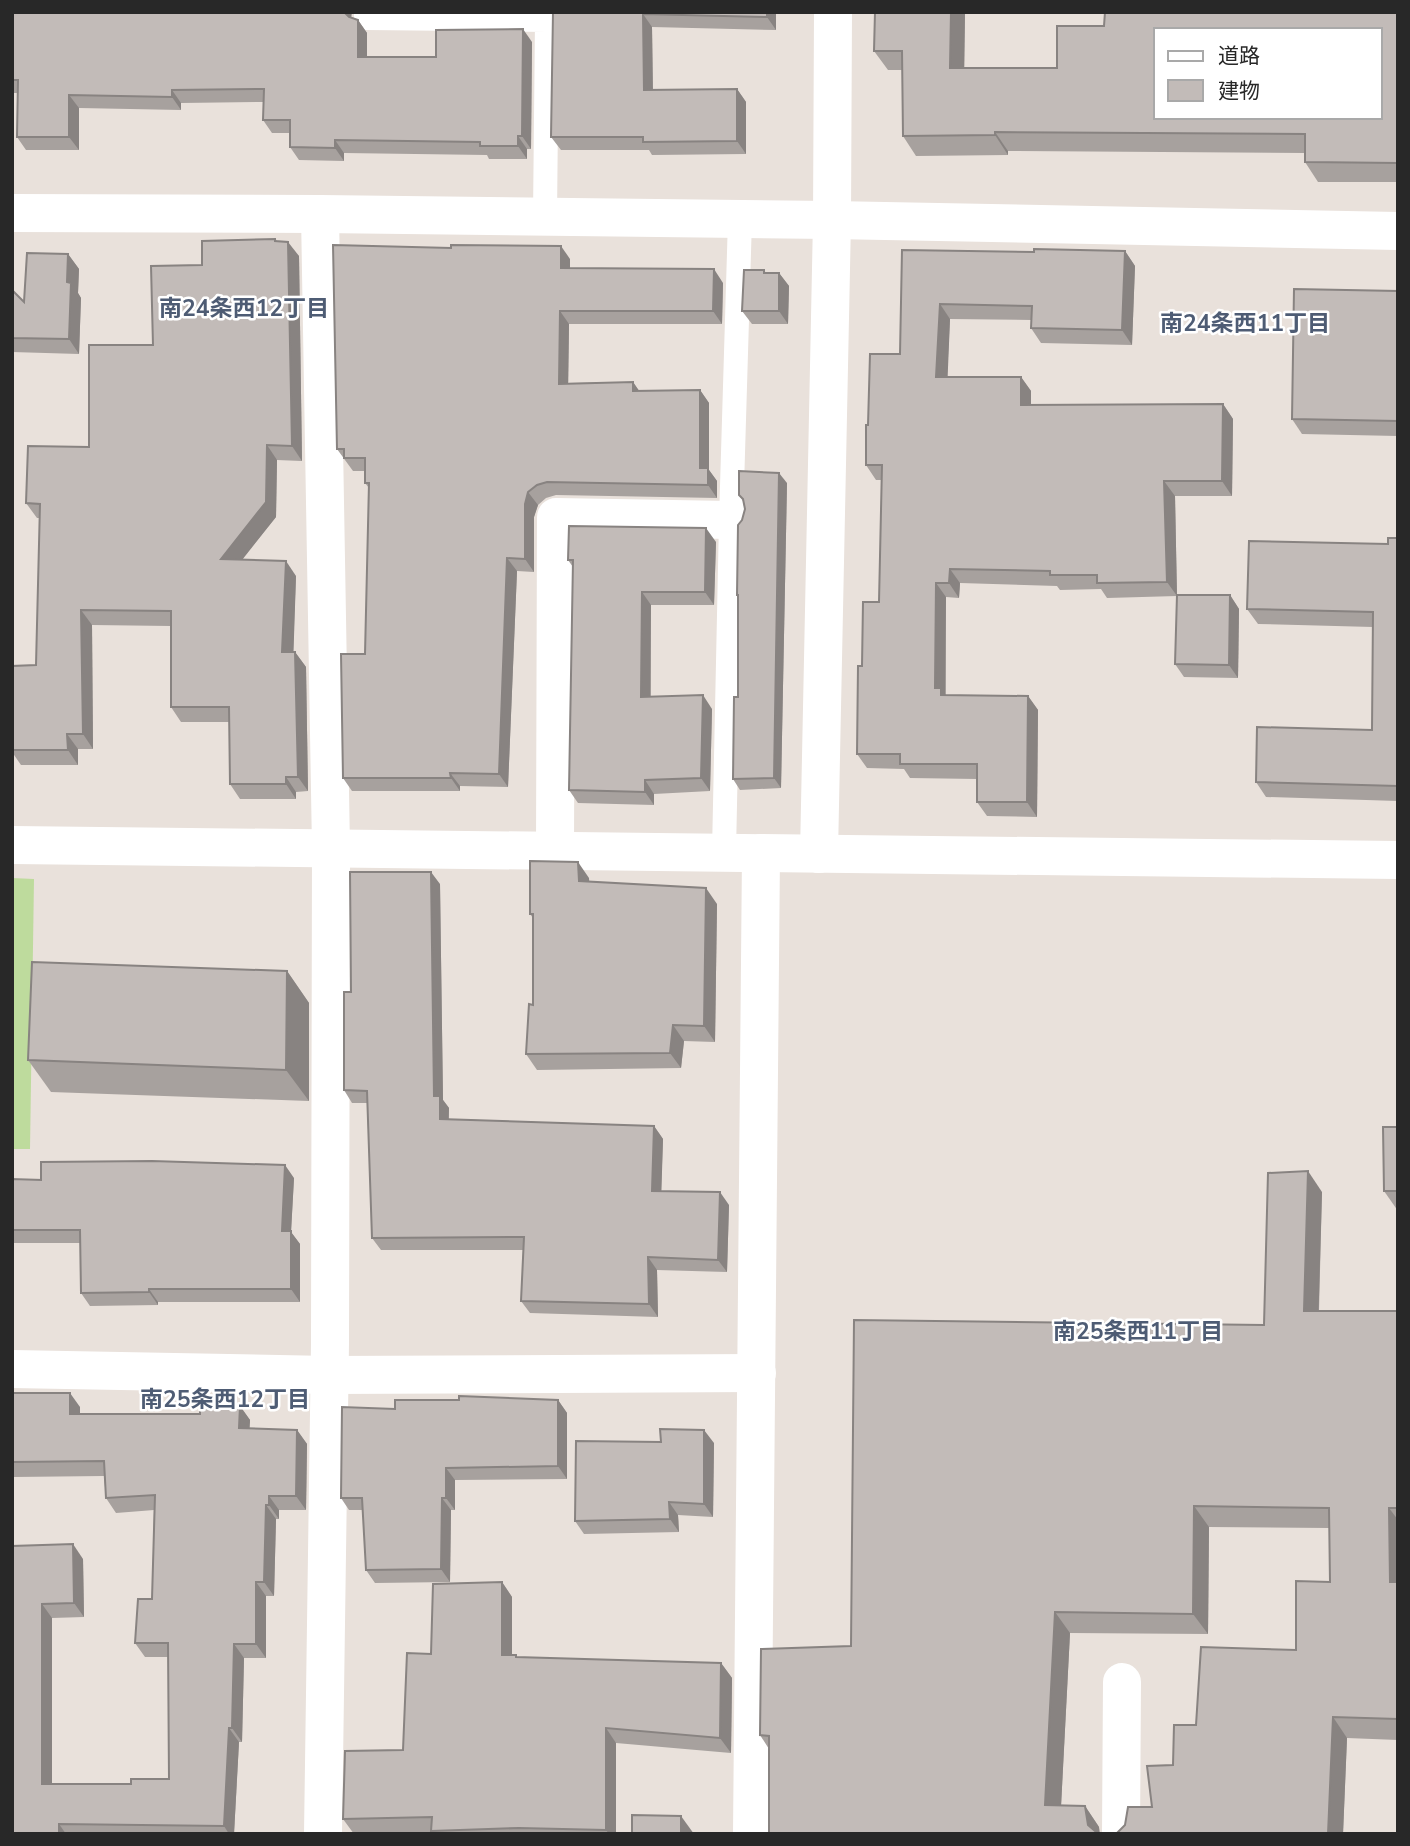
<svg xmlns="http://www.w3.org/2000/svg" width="1410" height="1846" font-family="'Nunito Sans','Noto Sans JP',sans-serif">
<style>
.green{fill:#bedb9d}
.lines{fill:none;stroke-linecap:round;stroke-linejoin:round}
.lane{stroke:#fff;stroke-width:24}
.street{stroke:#fff;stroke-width:38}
.wall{fill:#a7a19e}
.shaded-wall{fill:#888381}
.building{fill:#c2bbb8;stroke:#888381;stroke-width:2;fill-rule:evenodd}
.labels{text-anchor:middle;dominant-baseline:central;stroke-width:5;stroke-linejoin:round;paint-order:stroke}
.neighbourhood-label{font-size:23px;font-weight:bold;fill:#4e5c74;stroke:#fff}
</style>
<rect width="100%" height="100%" fill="#e9e1db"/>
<polygon class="green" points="12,878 34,879 30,1149 12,1149"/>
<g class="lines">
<g class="lane">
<polyline points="366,12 366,18 547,20 545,216"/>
<polyline points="724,852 731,520 740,219"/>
</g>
<g class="street">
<polyline points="12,213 320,214 832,220 1398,231"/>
<polyline points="320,214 331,848 330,1343 323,1834"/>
<polyline points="12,845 1398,860"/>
<polyline points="555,850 556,517 731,520"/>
<polyline points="819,854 832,220 833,12"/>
<polyline points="12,1369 329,1375 757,1373"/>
<polyline points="752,1834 761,853"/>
<polyline points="1121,1834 1122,1682"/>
</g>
</g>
<g class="wall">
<polygon points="12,12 351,18 358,20 367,33 367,57 436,57 532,42 531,149 527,149 527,159 489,159 487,155 344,153 344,161 299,160 290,147 290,133 272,133 263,120 263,102 181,103 181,110 79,108 79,150 26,150 17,137 18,93 12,93"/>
<polygon points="553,12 776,12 776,30 652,27 653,90 737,89 746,102 746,154 652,155 649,150 561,150 551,137"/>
<polygon points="875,12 965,12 964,68 1057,68 1104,26 1398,12 1398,182 1318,182 1305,162 1305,153 1008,151 1008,155 916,156 903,136 902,70 888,70 874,51"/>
<polygon points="275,239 299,256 302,461 277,460 276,517 242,559 296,576 293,652 295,652 306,667 308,791 296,792 296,799 240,799 230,784 229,722 181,722 171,707 171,626 92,625 93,749 78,749 78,765 21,765 12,752 12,666 36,665 40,518 37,518 26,503 89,447 202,265"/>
<polygon points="902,250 1034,252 1125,251 1135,266 1132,345 1041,343 1031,328 1032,320 950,319 947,377 1021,377 1031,391 1031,405 1223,404 1233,419 1232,496 1175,496 1177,596 1107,598 1101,589 1060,590 1057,586 960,583 959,598 946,597 946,695 1028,696 1038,710 1037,817 987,816 977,802 977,779 910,778 904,769 867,768 857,754 862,666 879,602 882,480 876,480 866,465 868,425 900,354"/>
<polygon points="68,254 79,269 78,293 81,298 79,354 12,352 12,290 24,302"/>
<polygon points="570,259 570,268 723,283 722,324 569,324 568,383 633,382 639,391 700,390 709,403 709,470 717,481 717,498 556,495 546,498 538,505 534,517 534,572 517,571 508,787 460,786 460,791 352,791 343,778 365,654 369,488 365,483 365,471 353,471 337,449"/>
<polygon points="764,270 766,273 779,273 789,286 788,324 752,324 742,311"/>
<polygon points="1398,291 1398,436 1302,434 1292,419"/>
<polygon points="787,483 781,788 740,790 733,779 738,697 738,597 737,595 742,520 745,509 743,501 739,495"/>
<polygon points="1398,538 1398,801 1266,797 1256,782 1372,730 1373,627 1258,624 1247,609"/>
<polygon points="716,542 714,605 651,605 651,696 712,709 710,791 654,794 654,805 578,803 569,790 573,567 568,560"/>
<polygon points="1230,595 1239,609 1238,678 1184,677 1175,664"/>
<polygon points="589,878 589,882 717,904 715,1042 684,1041 681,1068 537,1070 526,1054 533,1005 533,918 530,914"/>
<polygon points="440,884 443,1100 449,1108 449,1119 654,1126 663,1139 661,1192 729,1205 727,1272 657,1270 658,1317 530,1313 521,1301 523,1250 381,1250 372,1238 367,1103 352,1103 344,1090 351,992"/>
<polygon points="287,971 309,1003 309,1101 51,1092 28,1060"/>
<polygon points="1398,1127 1398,1211 1384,1191"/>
<polygon points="294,1178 291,1232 300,1244 300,1302 158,1302 158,1305 90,1306 81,1293 80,1243 12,1243 12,1179"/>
<polygon points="1322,1192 1319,1311 1398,1311 1398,1740 1347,1738 1343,1834 1112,1834 1117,1833 1152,1807 1196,1725 1296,1650 1330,1582 1329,1528 1209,1527 1208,1634 1070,1633 1061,1806 1085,1806 1099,1827 769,1749 760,1735 851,1646 1264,1325"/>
<polygon points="12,1393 80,1407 80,1414 200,1414 240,1406 250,1420 249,1428 297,1430 307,1444 306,1510 279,1510 279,1519 276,1519 274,1596 266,1596 266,1658 244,1658 242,1742 239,1742 234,1834 12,1834 12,1546 83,1559 84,1617 52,1618 52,1784 131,1784 169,1779 168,1657 145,1657 135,1643 152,1599 154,1510 116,1513 106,1498 104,1476 13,1477 12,1475"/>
<polygon points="459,1400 558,1400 567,1413 567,1479 455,1480 455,1510 451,1510 450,1582 375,1583 366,1570 363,1510 349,1510 341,1498 395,1409"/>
<polygon points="714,1443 713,1517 678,1515 679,1532 584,1534 575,1521"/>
<polygon points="502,1582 512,1597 512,1655 516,1655 517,1657 721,1663 732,1678 731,1753 616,1743 616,1834 433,1834 432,1833 354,1834 343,1819 403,1750 431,1654"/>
</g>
<g class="shaded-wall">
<polygon points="344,12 352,12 351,19 354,26"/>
<polygon points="767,12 776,12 776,30 767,17"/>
<polygon points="951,12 965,12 964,87 950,68"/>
<polygon points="643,14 652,27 653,103 644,90"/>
<polygon points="358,20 367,33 367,70 358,57"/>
<polygon points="523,29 532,42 531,149 522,136"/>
<polygon points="737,89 746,102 746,154 737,141"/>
<polygon points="172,90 181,103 181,110 172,97"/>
<polygon points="69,95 79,108 79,150 69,137"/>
<polygon points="995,132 1008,151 1008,155 995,135"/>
<polygon points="518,136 527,149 527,159 518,146"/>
<polygon points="335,140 344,153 344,161 335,148"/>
<polygon points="288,242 299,256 302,461 292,446"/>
<polygon points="561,246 570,259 570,281 561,268"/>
<polygon points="1125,251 1135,266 1132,345 1122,330"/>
<polygon points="68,254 79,269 78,293 81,298 79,354 69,339 67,282"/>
<polygon points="714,269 723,283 722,324 713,311"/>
<polygon points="779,273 789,286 788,324 779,311"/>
<polygon points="940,304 950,319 947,392 936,377"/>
<polygon points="560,311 569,324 568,397 559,384"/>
<polygon points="1021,377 1031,391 1031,419 1021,405"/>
<polygon points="633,382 642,395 633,391"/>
<polygon points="700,390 709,403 709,470 717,481 717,498 708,485 700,468"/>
<polygon points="1223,404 1233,419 1232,496 1222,481"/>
<polygon points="267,445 277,460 276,517 231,574 221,559"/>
<polygon points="779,473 787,483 781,788 774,778"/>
<polygon points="1164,481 1175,496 1177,596 1167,582"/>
<polygon points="528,492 538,505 534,517 534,572 525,559 525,504"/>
<polygon points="706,528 716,542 714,605 705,592"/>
<polygon points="507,558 517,571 508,787 499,774"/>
<polygon points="286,561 296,576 293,667 282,652"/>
<polygon points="950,569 960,583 959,598 949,583"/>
<polygon points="936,583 946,597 945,694 951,703 945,700 935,688"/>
<polygon points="642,592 651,605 650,710 641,697"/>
<polygon points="1230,595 1239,609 1238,678 1229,665"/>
<polygon points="81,610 92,625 93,749 83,734"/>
<polygon points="295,652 306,667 308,791 298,777"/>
<polygon points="703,695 712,709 710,791 701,778"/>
<polygon points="1028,696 1038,710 1037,817 1027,802"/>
<polygon points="67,734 78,749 78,765 68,750"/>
<polygon points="450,773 460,786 460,791 451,778"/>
<polygon points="286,777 296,792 296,799 286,784"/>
<polygon points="645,780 654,794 654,805 645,792"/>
<polygon points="578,862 589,878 590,897 579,881"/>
<polygon points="431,872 440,884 443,1100 449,1108 448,1131 440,1119 434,1096"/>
<polygon points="706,888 717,904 715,1042 704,1026"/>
<polygon points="287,971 309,1003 309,1101 286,1070"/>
<polygon points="673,1025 684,1041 681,1068 670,1053"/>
<polygon points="654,1126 663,1139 661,1204 652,1191"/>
<polygon points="285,1165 294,1178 291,1232 300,1244 300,1302 291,1289 282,1231"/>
<polygon points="1308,1171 1322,1192 1318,1332 1304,1311"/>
<polygon points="720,1192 729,1205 727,1272 718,1260"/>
<polygon points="648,1257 657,1270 658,1317 649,1304"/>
<polygon points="149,1289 158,1302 158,1305 149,1292"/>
<polygon points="70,1393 80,1407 80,1429 70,1414"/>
<polygon points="558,1400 567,1413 567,1479 558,1466"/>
<polygon points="240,1406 250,1420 249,1442 239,1428"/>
<polygon points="297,1430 307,1444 306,1510 296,1496"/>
<polygon points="704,1430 714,1443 713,1517 704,1504"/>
<polygon points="446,1468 455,1480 455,1510 446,1498"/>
<polygon points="269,1496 279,1510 279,1519 269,1505"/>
<polygon points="442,1498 451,1510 450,1582 441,1569"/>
<polygon points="669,1502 678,1515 679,1532 670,1519"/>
<polygon points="266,1505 276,1519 274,1596 264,1582"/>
<polygon points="1194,1506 1209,1527 1208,1634 1193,1614"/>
<polygon points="1389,1508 1398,1520 1398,1593 1390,1582"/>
<polygon points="73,1544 83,1559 84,1617 74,1603"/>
<polygon points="256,1582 266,1596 266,1658 256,1644"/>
<polygon points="502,1582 512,1597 512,1670 502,1655"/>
<polygon points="42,1604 52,1618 52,1798 42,1784"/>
<polygon points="1055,1612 1070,1633 1060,1826 1045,1805"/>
<polygon points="234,1644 244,1658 242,1742 232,1728"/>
<polygon points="721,1663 732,1678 731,1753 720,1738"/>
<polygon points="1333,1717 1347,1738 1343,1834 1328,1834"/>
<polygon points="229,1728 239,1742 234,1834 229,1834 224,1826"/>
<polygon points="606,1728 616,1743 616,1834 609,1834 606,1830"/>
<polygon points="1085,1806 1099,1827 1100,1834 1094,1834 1088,1825"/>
<polygon points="681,1816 694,1834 681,1834"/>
<polygon points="59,1824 66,1834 59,1834"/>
</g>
<g class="building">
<polygon points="12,12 344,12 349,17 358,20 358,57 436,57 436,30 523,29 522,136 518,136 518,146 480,146 480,142 335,140 335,148 290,147 290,120 263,120 264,89 172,90 172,97 69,95 69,137 17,137 18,80 12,80"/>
<polygon points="553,12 767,12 767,17 643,14 644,90 737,89 737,141 643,142 643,137 551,137"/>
<path d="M875,12H951L950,68H1057V26H1104L1105,12H1398V163L1305,162V134L995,132V135L903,136L902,51H874ZM1156,30H1380V117H1156Z"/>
<polygon points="275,239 275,241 288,242 292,446 267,445 266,502 221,559 286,561 282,652 295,652 298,777 286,777 286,784 230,784 229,707 171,707 171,611 81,610 83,734 67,734 68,750 12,750 12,666 36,665 40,504 26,503 28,446 89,447 89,345 153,345 151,266 202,265 202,241"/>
<polygon points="333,245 451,248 451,245 561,246 561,268 714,269 713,311 560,311 559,384 633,382 633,391 700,390 700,468 708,468 708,485 547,482 537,485 528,492 525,504 525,559 507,558 499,774 450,773 451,778 343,778 341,654 365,654 369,483 365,483 365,458 344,458 344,449 337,449"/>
<polygon points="1034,249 1125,251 1122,330 1031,328 1032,306 940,304 936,377 1021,377 1021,405 1223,404 1222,481 1164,481 1167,582 1097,583 1097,575 1050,575 1050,571 950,569 949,583 936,583 935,688 941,688 941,695 1028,696 1027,802 977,802 977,764 900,764 900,754 857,754 858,666 862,666 863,602 879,602 882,465 866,465 866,425 868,425 870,354 900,354 902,250 1034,252"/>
<polygon points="27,253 68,254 67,282 71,283 69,339 12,338 12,290 24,302"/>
<polygon points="744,270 764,270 764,273 779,273 779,311 742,311"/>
<polygon points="1294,289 1398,291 1398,421 1292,419"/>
<polygon points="739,471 779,473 774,778 733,779 734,697 738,697 738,595 737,595 738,525 742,520 745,509 743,499 739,495"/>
<polygon points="569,526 706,528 705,592 642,592 641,697 703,695 701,778 645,780 645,792 569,790 573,560 568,560"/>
<polygon points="1388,538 1398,538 1398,786 1256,782 1257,727 1372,730 1373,612 1247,609 1249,541 1388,544"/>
<polygon points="1177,595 1230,595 1229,665 1175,664"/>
<polygon points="530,861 578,862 579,881 706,888 704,1026 673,1025 670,1053 526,1054 529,1004 533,1005 533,914 530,914"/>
<polygon points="350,872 431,872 434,1096 440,1096 440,1119 654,1126 652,1191 720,1192 718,1260 648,1257 649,1304 521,1301 524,1237 372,1238 367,1091 344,1090 344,992 351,992"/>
<polygon points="32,962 287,971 286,1070 28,1060"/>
<polygon points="1383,1127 1398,1127 1398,1191 1384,1191"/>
<polygon points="152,1161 285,1165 282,1231 291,1231 291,1289 149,1289 149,1292 81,1293 80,1230 12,1230 12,1179 41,1180 41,1162"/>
<polygon points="1308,1171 1304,1311 1398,1311 1398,1508 1389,1508 1390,1582 1398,1582 1398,1719 1333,1717 1328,1834 1112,1834 1117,1833 1125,1825 1128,1807 1152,1807 1147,1766 1173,1765 1174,1725 1196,1725 1201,1647 1296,1650 1296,1581 1330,1582 1329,1508 1194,1506 1193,1614 1055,1612 1045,1805 1085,1806 1088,1825 1096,1832 1101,1834 769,1834 769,1736 760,1735 761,1649 851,1646 854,1320 1264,1325 1268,1173"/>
<polygon points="12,1393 70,1393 70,1414 200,1414 200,1404 240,1406 239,1428 297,1430 296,1496 269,1496 269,1505 266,1505 264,1582 256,1582 256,1644 234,1644 232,1728 229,1728 224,1826 59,1824 59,1834 12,1834 12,1546 73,1544 74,1603 42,1604 42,1784 131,1784 131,1779 169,1779 168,1643 135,1643 138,1599 152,1599 155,1495 106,1498 104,1461 12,1462"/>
<polygon points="459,1396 558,1400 558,1466 446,1468 446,1498 442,1498 441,1569 366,1570 362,1498 341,1498 342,1407 395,1409 395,1400 459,1400"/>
<polygon points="660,1429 704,1430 704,1504 669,1502 670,1519 575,1521 576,1441 661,1442"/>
<polygon points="502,1582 502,1655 516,1655 516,1657 721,1663 720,1738 606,1728 606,1830 519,1828 431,1831 432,1817 343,1819 345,1751 403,1750 407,1653 431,1654 433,1584"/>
<polygon points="632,1815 681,1816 681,1834 632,1834"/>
</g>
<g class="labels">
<g class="neighbourhood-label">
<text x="244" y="308">南24条西12丁目</text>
<text x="1245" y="323">南24条西11丁目</text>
<text x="1138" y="1331">南25条西11丁目</text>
<text x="225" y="1399">南25条西12丁目</text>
</g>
</g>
<rect width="1410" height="1846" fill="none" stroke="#282828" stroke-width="28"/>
<rect x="1154" y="28" width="228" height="91" fill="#ffffff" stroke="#a9a9a9" stroke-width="2"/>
<rect x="1168" y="51" width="35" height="10" fill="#ffffff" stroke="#a9a9a9" stroke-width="2"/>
<text x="1218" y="63" font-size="21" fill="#282828">道路</text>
<rect x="1168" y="80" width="35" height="21" fill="#c2bbb8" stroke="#a9a9a9" stroke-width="2"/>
<text x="1218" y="98" font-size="21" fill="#282828">建物</text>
</svg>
